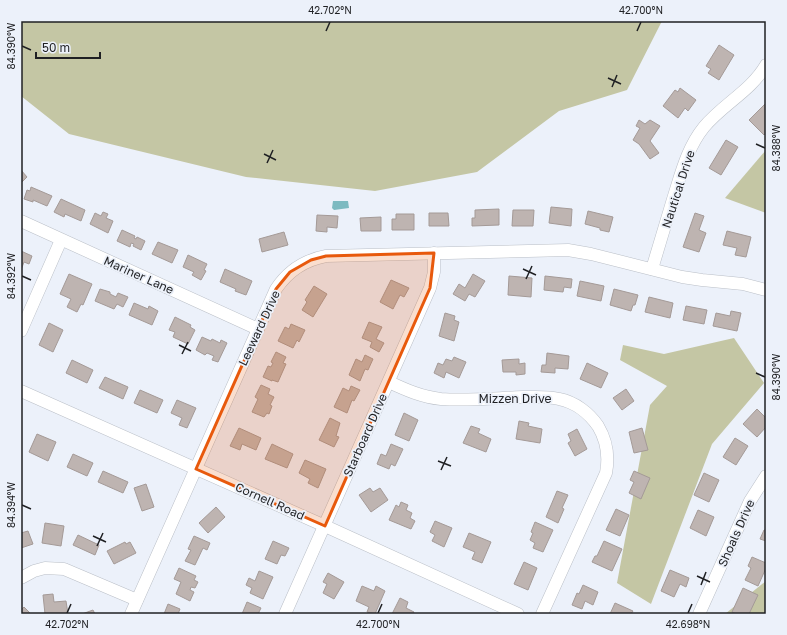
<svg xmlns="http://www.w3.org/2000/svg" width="787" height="635" font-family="'Golos Text',sans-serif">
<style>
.green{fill:#c4c6a4}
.water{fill:#7dbac1}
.building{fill:#beb4b1;stroke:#a49a97}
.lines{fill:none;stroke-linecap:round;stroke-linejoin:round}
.minor-casing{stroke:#babfc7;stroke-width:13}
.minor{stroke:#fff;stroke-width:12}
.marked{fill:#e8590c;fill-opacity:0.2;stroke:#e8590c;stroke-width:3;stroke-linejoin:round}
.ticks{fill:none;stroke:#1f2023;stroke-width:1.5}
.labels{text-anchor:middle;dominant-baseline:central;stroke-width:3.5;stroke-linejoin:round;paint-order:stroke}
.street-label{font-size:12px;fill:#1f2023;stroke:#ecf1fa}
.neatline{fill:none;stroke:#1f2023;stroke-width:1.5}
.ticks-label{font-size:10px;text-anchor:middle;fill:#1f2023}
</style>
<rect width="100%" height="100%" fill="#ecf1fa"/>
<g class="green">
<polygon points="21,21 662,21 627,90 559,111 477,172 375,191 246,177 69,134 21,96"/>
<polygon points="766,150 766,213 725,198"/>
<polygon points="734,338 764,383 712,444 651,604 617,583 650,405 667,386 620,360 623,345 664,354"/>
<polygon points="766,581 766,614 725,614"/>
</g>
<polygon class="water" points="333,201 348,201 349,208 334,210 332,208"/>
<g class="building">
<polygon points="719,45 734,55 719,80 708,73 711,69 706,66"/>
<polygon points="680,88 696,100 688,111 685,108 678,118 663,106 675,90 678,92"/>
<polygon points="766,103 766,133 764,135 749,120"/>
<polygon points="639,120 645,124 650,120 660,126 650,141 659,153 650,159 639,144 633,140 640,128 636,126"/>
<polygon points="726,140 738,147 721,175 709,168"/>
<polygon points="21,170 27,177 21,183"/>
<polygon points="31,187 52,196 47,206 33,200 33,202 24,199 27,190 30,191"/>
<polygon points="61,199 85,210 81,221 65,214 64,217 54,212"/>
<polygon points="551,207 572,209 571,226 549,223"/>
<polygon points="499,209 499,225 472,226 472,218 475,218 475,210"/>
<polygon points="513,210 534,210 533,226 512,226"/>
<polygon points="588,211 613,217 609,232 600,230 600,228 585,224"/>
<polygon points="103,212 108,214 106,218 113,221 108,233 90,224 95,213 101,216"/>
<polygon points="429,213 448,213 449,226 429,226"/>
<polygon points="695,213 704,216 699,230 706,233 699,252 683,247"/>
<polygon points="396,214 414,214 414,230 392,230 392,219 396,219"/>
<polygon points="317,215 338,216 337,228 327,227 327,232 316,231"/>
<polygon points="381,217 381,231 361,231 360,218"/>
<polygon points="122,230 135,236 134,238 136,239 137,237 145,241 141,250 133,246 134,244 131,243 130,247 117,241"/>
<polygon points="727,231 751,237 746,257 735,255 737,248 723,245"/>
<polygon points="284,232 288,245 262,252 259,239"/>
<polygon points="158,242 178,250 172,263 152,254"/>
<polygon points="21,251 32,256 29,264 24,262 21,270"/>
<polygon points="188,255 207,264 204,270 206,271 201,280 192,275 194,272 183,267"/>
<polygon points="225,269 252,281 246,295 235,291 236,289 220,282"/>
<polygon points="69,274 92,284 83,305 81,304 77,312 67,307 71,299 60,294"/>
<polygon points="473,274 485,281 475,297 469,294 465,301 453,294 459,284 465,288"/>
<polygon points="509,276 532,278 531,297 508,295"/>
<polygon points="545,276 572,279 571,288 564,287 563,292 544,290"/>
<polygon points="391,280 409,288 404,297 400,295 393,309 380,302"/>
<polygon points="580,281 604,286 601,301 577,296"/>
<polygon points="314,286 327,294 313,317 302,310 307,302 305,300"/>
<polygon points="100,289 110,292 110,294 116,297 118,293 128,297 123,307 117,304 114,309 95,301"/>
<polygon points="614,289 638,295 635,305 633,305 631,311 610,305"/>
<polygon points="649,297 673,303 670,318 645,312"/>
<polygon points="134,303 148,309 149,306 158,311 152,325 129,315"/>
<polygon points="686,306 707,310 704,324 683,320"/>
<polygon points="731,311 741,313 737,331 713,326 716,313 730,316"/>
<polygon points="445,313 455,316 454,320 459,322 454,341 439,336"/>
<polygon points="175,317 191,325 190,327 195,330 188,344 173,337 175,332 169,330"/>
<polygon points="369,322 382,327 376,339 384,343 379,352 370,347 372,342 362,338"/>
<polygon points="49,323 63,330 53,352 39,345"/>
<polygon points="291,324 305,330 299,342 297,340 293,348 278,341 285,327 289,329"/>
<polygon points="202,337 211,341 212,339 220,343 221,340 227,343 218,362 212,360 214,356 207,353 205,355 196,350"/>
<polygon points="276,352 286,357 283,363 286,364 278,382 272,380 272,381 263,377 268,366 271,367 273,363 271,362"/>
<polygon points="547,353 569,356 568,369 555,368 555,373 541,372 542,365 546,365"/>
<polygon points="365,355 373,359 368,370 365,369 360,381 349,375 356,359 362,362"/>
<polygon points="454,357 466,362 459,378 446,372 444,378 434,373 438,363 443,365 446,359 452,361"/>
<polygon points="519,359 519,364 525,363 525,374 516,375 516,372 503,372 502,360"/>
<polygon points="72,360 93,370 87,383 66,373"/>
<polygon points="587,363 608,373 601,388 580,379"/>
<polygon points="105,377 128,387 123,399 99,388"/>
<polygon points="261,385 270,389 268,394 274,397 270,405 272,406 269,414 267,413 264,417 252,412 258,399 255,397"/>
<polygon points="351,386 360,390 354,401 352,400 347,413 334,407 343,388 349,391"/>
<polygon points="626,389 634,401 622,410 613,398"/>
<polygon points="140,390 163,400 157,413 134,403"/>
<polygon points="177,400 196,408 187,428 179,425 182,418 171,413"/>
<polygon points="757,409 766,418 766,427 757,437 743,424"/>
<polygon points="404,413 418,420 409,441 395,435"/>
<polygon points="330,418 340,423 336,436 339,437 334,447 319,440"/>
<polygon points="519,421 529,423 528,426 542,429 540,443 516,439"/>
<polygon points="471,426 480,429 478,433 491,439 486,452 463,443"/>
<polygon points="239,428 261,438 256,450 242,444 240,450 230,446"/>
<polygon points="642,428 648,450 634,453 629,432"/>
<polygon points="577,429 587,449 575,456 568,443 571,441 568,434"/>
<polygon points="37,434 56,442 48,461 29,452"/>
<polygon points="735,438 748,446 736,465 723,457"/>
<polygon points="272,444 293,454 287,468 265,459"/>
<polygon points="391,444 403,449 395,466 391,464 389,469 377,464 381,454 386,456"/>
<polygon points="73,454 93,463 87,476 67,467"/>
<polygon points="305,460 326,469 318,488 308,483 310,479 299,473"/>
<polygon points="103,471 128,482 123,493 98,482"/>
<polygon points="634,471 650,478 641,499 629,493 634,482 630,480"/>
<polygon points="704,473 719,480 709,502 694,495"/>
<polygon points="146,484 154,507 142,511 134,488"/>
<polygon points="370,488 373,492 380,488 388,500 371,512 359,495"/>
<polygon points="557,491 568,495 562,508 564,509 558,523 546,517"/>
<polygon points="401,502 408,505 406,510 412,513 410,518 415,521 411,529 389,520 396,505 399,507"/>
<polygon points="216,507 225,517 208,533 199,523"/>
<polygon points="616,509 629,515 620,536 606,530"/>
<polygon points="698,510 714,517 706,536 690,528"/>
<polygon points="435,521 452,528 444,547 432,541 435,535 430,532"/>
<polygon points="535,522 553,530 543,552 533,548 535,543 530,540 533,533 531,532"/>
<polygon points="45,523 64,526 61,546 42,543"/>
<polygon points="764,530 766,530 766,541 760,539"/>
<polygon points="28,531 33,544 21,548 21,533"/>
<polygon points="469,533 491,542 482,563 472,559 475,552 463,547"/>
<polygon points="78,535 99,545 95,555 73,545"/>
<polygon points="194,536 210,543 207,550 203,548 195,565 185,561 191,550 188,549"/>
<polygon points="273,541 289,548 285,556 281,555 277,564 265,559"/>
<polygon points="604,541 622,549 612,571 592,562 595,556 597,556"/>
<polygon points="125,542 126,544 130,542 136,553 114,564 107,551"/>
<polygon points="752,557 766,563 766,568 758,586 745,580 751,568 748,566"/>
<polygon points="524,562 537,568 528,590 514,584"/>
<polygon points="179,568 196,576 194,580 198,582 195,588 191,587 190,590 194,592 190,601 176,594 181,582 174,579"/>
<polygon points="670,570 689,578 686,587 680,584 674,597 661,591"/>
<polygon points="259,571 273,577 263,599 250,593 252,588 246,585 249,578 255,581"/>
<polygon points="328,573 344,582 334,599 323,593 327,584 323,582"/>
<polygon points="583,585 598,592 593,605 585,601 582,609 572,605 577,593 579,594"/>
<polygon points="362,586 374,591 376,586 385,591 375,614 367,612 369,607 356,601"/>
<polygon points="743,588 758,595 749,614 736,614 732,612"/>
<polygon points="53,594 54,602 66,601 68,614 45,614 43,595"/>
<polygon points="400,598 408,602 406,608 414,612 413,614 392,614"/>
<polygon points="247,602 261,608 258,614 242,614"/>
<polygon points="615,603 633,611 631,614 610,614"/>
<polygon points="168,604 180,609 178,614 164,614"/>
<polygon points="24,607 31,614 21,614 21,610"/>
<polygon points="93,610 95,614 82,614"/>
</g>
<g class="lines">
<g class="minor-casing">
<g id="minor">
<polyline points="21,221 258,329"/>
<path d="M652,269C659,246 666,223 673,199C681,174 687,148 704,127C723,104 751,91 766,65"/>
<polyline points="21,331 61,240"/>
<path d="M389,382C406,390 422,397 441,399C468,401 496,398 523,397C535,397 548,396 559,399C575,402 589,413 598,426C607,441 609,457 606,473L542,614"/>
<polyline points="21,391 325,526 518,614"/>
<polyline points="21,578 34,571 45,568 64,569 137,600"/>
<path d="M131,614L276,289C288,271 304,260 326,256L568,250L591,254L682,277L702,280L743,284L766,290"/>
<polyline points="285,614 430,288 434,272 434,253"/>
<polyline points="699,614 750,501 766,476"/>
</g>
</g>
<use href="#minor" class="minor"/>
</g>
<path class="marked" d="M434,253L430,288L325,526L196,469L276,289L290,272L311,260L326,256Z"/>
<path class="ticks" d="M326,31L330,22M637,31L641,22M22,46L31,50M608,78L621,84M612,87L617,75M756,144L765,148M264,154L276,160M267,163L273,150M523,269L536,275M22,276L31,280M526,279L532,266M179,345L191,351M182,354L188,342M756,373L765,377M438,461L451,466M441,470L447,457M22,505L31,509M93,536L106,542M97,546L103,533M697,576L710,582M701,585L706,572M67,613L71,604M378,613L382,604M688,613L692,604"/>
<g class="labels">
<g class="street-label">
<text transform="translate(678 189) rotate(-72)">Nautical Drive</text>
<text transform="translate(139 275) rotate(24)">Mariner Lane</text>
<text transform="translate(259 328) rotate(-65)">Leeward Drive</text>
<text x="515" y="398">Mizzen Drive</text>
<text transform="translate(365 435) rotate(-66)">Starboard Drive</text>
<text transform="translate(270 501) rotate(24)">Cornell Road</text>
<text transform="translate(736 533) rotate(-66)">Shoals Drive</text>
</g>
</g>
<rect width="787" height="635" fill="none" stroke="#ecf1fa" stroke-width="44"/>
<path d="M36 52v6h64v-6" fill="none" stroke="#1f2023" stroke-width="2"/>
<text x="42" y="52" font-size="12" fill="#1f2023" stroke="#ecf1fa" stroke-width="3" paint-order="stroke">50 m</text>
<rect x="22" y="22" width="743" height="591" class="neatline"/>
<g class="ticks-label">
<text x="330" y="14">42.702°N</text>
<text x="641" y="14">42.700°N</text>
<text transform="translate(11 46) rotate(-90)" y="4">84.390°W</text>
<text transform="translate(776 148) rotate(-90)" y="4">84.388°W</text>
<text transform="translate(11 276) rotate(-90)" y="4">84.392°W</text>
<text transform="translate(776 377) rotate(-90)" y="4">84.390°W</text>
<text transform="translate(11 505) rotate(-90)" y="4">84.394°W</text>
<text x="67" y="628">42.702°N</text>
<text x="378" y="628">42.700°N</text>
<text x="688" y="628">42.698°N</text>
</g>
</svg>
